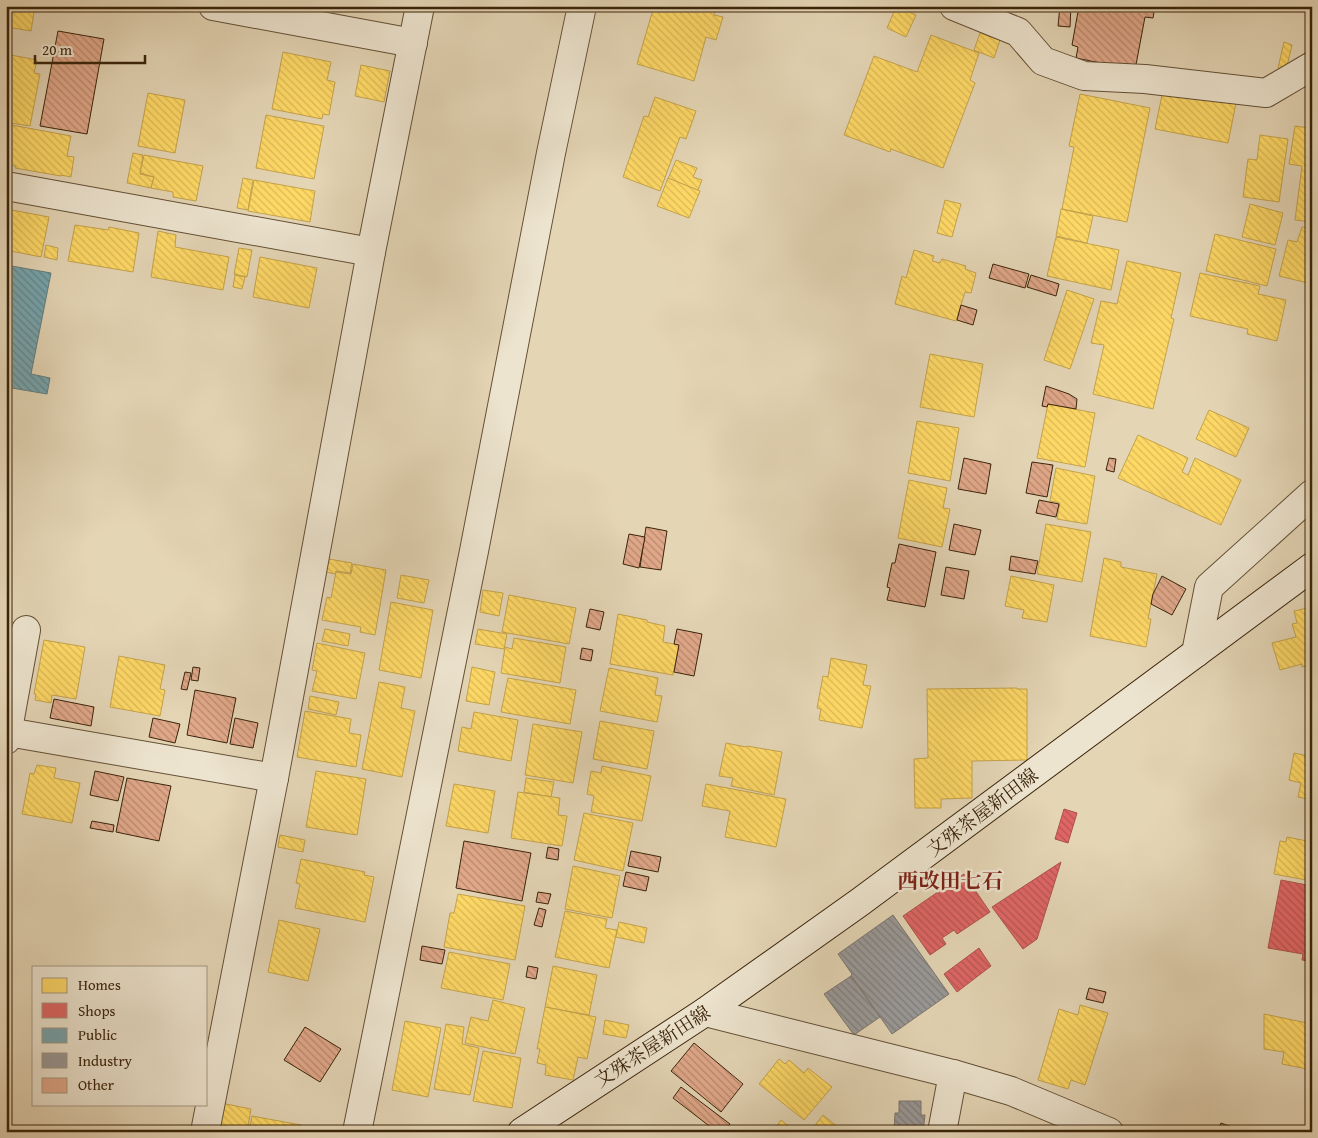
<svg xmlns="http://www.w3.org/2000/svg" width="1318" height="1138" font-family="'Gentium Book Plus','Noto Serif JP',serif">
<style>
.homes{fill:url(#homes-back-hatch);stroke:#c4a34b}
.shops{fill:url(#shops-back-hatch);stroke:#ae524b}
.public{fill:url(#public-back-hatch);stroke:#647e7e}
.industry{fill:url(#industry-back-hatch);stroke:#7c766e}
.building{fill:url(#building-back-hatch);stroke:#3a240b}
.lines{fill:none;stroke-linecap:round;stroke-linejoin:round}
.street-casing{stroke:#645036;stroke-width:30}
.secondary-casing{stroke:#3a240b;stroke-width:30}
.street{stroke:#ede4cf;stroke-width:28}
.secondary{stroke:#ede4cf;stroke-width:28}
.labels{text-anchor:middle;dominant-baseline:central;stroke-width:5;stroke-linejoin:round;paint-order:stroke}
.street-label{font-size:19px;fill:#3a240b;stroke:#ede4cf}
.quarter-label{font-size:21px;font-weight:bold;fill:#7a1f14;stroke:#ede4cf}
</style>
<defs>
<pattern id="homes-back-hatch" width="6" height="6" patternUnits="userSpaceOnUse" patternTransform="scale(1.25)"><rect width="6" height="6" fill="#ffd966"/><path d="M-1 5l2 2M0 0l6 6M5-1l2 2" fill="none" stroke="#dbba57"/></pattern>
<pattern id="shops-back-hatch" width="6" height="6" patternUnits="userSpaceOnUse" patternTransform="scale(1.25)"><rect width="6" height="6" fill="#e06666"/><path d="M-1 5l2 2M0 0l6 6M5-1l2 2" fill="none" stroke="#b75452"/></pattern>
<pattern id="public-back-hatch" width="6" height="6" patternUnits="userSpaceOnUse" patternTransform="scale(1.25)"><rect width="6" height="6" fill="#76a5af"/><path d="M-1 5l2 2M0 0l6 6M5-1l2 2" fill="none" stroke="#62868d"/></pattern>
<pattern id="industry-back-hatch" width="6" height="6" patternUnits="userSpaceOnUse" patternTransform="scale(1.25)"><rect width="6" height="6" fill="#999"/><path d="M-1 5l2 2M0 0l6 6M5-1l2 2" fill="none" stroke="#7e7d7b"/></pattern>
<pattern id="building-back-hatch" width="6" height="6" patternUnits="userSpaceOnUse" patternTransform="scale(1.25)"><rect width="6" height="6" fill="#e1a88a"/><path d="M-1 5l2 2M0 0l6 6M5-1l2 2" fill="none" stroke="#b7896f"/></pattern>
</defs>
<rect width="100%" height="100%" fill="#e4d5b5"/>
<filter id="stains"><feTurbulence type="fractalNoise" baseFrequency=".004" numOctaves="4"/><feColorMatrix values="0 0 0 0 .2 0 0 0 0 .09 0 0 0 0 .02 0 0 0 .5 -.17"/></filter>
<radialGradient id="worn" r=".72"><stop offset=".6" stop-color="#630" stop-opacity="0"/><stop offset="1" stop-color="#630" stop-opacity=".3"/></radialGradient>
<g class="homes">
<polygon points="10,6 35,6 31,31 7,27"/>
<polygon points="654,6 716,6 714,15 723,17 716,40 706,37 694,81 637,64"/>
<polygon points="1272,6 1292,6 1291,9"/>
<polygon points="896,7 916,15 906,37 887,28"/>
<polygon points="980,33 1000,40 994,58 974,50"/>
<polygon points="931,35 979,53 970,80 975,83 943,168 891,149 890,152 844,135 874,56 917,72"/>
<polygon points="1284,42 1292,45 1286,70 1278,68"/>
<polygon points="283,52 331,62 327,80 335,82 329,115 323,114 322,119 272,109"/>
<polygon points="6,54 37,60 34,73 40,74 30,126 6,122"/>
<polygon points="361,65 390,71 384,102 355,96"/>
<polygon points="1163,90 1236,103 1228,143 1155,129"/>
<polygon points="148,93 185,100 175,153 138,146"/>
<polygon points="1080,94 1150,108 1127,222 1062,209 1074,147 1069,146"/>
<polygon points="655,97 696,111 686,139 680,137 660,191 623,177 644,116 648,117"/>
<polygon points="1312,108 1312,222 1295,220 1302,166 1289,164 1295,126 1309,128"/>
<polygon points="266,115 324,126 314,179 256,168"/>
<polygon points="6,124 71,136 67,156 74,157 71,177 61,175 61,176 15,168 16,166 9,165 11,149 6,148"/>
<polygon points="1260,135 1288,139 1279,202 1243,197 1248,159 1257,160"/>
<polygon points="133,153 143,155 140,174 154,177 151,188 127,183"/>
<polygon points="144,155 203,166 196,201 173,197 173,192 151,188 154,177 140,173"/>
<polygon points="676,160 697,168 693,177 702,180 698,190 668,179"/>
<polygon points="243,178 253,180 248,210 237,208"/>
<polygon points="668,178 700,191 689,218 657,206"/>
<polygon points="254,180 315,191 310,222 248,211"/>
<polygon points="945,200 961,204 952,237 937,233"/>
<polygon points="1250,204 1283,213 1275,245 1242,237"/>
<polygon points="6,209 49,217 41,257 6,250"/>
<polygon points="1061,209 1093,216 1087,243 1056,236"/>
<polygon points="75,225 108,230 109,227 139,233 133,272 68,261"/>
<polygon points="1302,227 1312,229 1312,284 1279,276 1288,240 1297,242"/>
<polygon points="158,231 176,235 175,247 229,257 223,290 151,277"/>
<polygon points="1215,234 1276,249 1267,286 1206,271"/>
<polygon points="1056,237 1119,250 1111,290 1047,276"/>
<polygon points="46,245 58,248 57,260 44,257"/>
<polygon points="239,248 252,250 247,277 234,274"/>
<polygon points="914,250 934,256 932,261 940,263 942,259 966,266 965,269 976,273 971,293 965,292 956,321 895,304 902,276 906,278"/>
<polygon points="260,257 317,268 309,308 253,297"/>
<polygon points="1127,261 1181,273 1171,318 1174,319 1153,409 1093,394 1104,345 1091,343 1101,301 1117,304"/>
<polygon points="1200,273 1260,286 1258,294 1286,300 1277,341 1247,334 1248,329 1190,316"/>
<polygon points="235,275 245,277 242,289 233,287"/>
<polygon points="1067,290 1094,299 1070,369 1044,360"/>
<polygon points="930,354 983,364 974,417 920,407"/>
<polygon points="1048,404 1095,413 1085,467 1037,458"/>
<polygon points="1209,410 1249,428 1236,457 1196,439"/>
<polygon points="917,421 959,428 950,481 908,473"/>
<polygon points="1138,435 1188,458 1182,472 1188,475 1195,458 1241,480 1221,525 1118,478"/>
<polygon points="1056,468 1095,476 1087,524 1057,519 1060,503 1050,501"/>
<polygon points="909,480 947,488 943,508 950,509 942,547 898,538"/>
<polygon points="1046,524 1091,532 1082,582 1037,574"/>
<polygon points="1104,558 1121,562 1121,567 1157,574 1148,619 1151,619 1146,647 1090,636"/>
<polygon points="329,559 352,563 350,573 336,571 335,574 326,572"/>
<polygon points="353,564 386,570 375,635 360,632 361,627 322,620 327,597 331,598 336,572 351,574"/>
<polygon points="401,575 429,580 424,603 397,598"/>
<polygon points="1011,576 1054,585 1047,622 1022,618 1024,610 1005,606"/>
<polygon points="483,590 503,593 499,616 480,612"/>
<polygon points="509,595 576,608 569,644 502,632"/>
<polygon points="391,602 433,610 421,678 379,670"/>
<polygon points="1312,607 1312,665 1302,667 1302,664 1280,670 1272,643 1296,637 1292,624 1297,623 1294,611"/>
<polygon points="618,614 647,620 647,622 665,626 663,642 679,645 673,675 610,664"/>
<polygon points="325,629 350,634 348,646 322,641"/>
<polygon points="478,629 507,634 504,649 475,644"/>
<polygon points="514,638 566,647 560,683 501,673 505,647 512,649"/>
<polygon points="44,640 85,647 76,699 52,695 51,703 35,700 36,694 34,694"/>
<polygon points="317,643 365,653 356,699 312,691 317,671 312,670"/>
<polygon points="119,656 165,665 160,689 165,690 160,716 110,707"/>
<polygon points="831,658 867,665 863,685 871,686 862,728 819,720 821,709 817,708 823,676 828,677"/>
<polygon points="472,667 495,672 489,705 466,701"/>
<polygon points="609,668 658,678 655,695 662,696 657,722 600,711"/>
<polygon points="508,678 576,690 570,724 501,712"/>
<polygon points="379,682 405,687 401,708 415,711 402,777 362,769"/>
<polygon points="1017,688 1017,689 1027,689 1027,760 972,761 972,798 941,799 941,808 915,808 914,759 928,758 927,689"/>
<polygon points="310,696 339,702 336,715 308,709"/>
<polygon points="305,711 351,719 349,733 361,735 356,767 297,757"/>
<polygon points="474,712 518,720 511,761 458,751 462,727 471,729"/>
<polygon points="600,721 654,731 647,769 593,759"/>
<polygon points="533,724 582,732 573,783 525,775"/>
<polygon points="726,743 746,747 747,746 782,752 774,795 731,786 733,778 719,776"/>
<polygon points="1294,753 1312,757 1312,800 1298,797 1301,783 1289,780"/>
<polygon points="37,765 56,768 54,778 80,783 72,823 22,814 30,773 34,774"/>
<polygon points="602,766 651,776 642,821 591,812 594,796 587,794 591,771 601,773"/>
<polygon points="316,771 366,779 357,835 306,827"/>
<polygon points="526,778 554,782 551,797 524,792"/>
<polygon points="454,784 495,791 488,833 446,826"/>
<polygon points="706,784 786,799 776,847 725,837 730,811 702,806"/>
<polygon points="518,792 560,798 558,815 567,816 562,846 511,838"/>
<polygon points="584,813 633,823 623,871 574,860"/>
<polygon points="280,835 305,840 303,852 278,847"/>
<polygon points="1287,837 1312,842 1312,881 1274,874 1280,841 1286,842"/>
<polygon points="301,859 365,872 364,875 374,877 365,922 295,908 300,884 296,883"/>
<polygon points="573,866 620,876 612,918 565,909"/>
<polygon points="458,894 525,906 515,960 444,947 450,913 454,913"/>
<polygon points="565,911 607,919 605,928 617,930 609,968 555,957"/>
<polygon points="279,920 320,929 308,981 268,972"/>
<polygon points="619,922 647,928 644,943 616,937"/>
<polygon points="449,952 510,964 503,1000 441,988"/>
<polygon points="553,966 597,975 589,1015 545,1007"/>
<polygon points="493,1000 525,1008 515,1054 465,1043 471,1017 488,1021"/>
<polygon points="1080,1005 1108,1013 1085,1085 1071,1080 1068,1089 1038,1080 1059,1009 1078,1015"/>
<polygon points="545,1007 596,1017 587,1059 578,1057 573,1080 545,1075 546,1065 537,1063 540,1049 537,1049"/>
<polygon points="1264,1014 1312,1024 1312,1070 1282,1064 1284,1052 1264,1049"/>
<polygon points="605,1020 629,1025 626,1038 603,1034"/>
<polygon points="405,1021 441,1028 428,1097 392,1090"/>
<polygon points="446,1024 464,1027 462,1044 479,1048 470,1095 434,1089"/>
<polygon points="483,1051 521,1058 512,1108 473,1101"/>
<polygon points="779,1059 785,1064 789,1060 804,1073 808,1068 832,1087 804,1120 759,1084"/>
<polygon points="221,1103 251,1109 247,1132 217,1132"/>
<polygon points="823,1115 844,1132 810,1132"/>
<polygon points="252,1116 301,1125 300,1132 249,1132"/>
<polygon points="781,1120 796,1132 773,1132"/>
</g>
<g class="shops">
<polygon points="1064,809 1077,813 1068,843 1055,839"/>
<polygon points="1061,862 1037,939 1023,949 992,907"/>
<polygon points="964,874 990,912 957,934 954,930 942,938 946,944 930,955 903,916"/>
<polygon points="1281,880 1312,886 1312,962 1302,960 1303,954 1268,948"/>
<polygon points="979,948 991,966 957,992 944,974"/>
</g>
<polygon class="public" points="6,265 51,273 31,374 50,378 47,394 6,387"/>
<g class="industry">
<polygon points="893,915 949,994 892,1034 851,975 852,974 838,954"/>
<polygon points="851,976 880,1017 854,1035 824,994"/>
<polygon points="899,1101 921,1101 921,1115 925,1115 923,1132 894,1132 895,1113 899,1113"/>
</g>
<g class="building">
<polygon points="1060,6 1071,6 1070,27 1058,26"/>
<polygon points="1079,6 1155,6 1153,18 1145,17 1135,70 1076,58 1078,47 1072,45"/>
<polygon points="58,31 104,39 87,134 40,126"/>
<polygon points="993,264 1029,274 1025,288 989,278"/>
<polygon points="1031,275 1059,284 1056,296 1027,287"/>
<polygon points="961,305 977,310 973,325 957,320"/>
<polygon points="1046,386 1069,394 1077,399 1076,409 1048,404 1047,407 1042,406"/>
<polygon points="964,458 991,464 986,494 958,489"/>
<polygon points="1109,458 1116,459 1114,472 1106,470"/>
<polygon points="1032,462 1053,465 1047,497 1026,493"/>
<polygon points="1039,500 1059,504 1056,517 1036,513"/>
<polygon points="954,524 981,530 975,555 949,550"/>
<polygon points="646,527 667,531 661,570 640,567"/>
<polygon points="629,534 645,537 639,568 623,564"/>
<polygon points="899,544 936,552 925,607 887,600 890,588 887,587 892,563 895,563"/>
<polygon points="1011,556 1038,561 1035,574 1009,570"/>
<polygon points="946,567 969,571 964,599 941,595"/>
<polygon points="1162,576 1186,589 1172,615 1151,604 1153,594"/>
<polygon points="590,609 604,612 600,630 586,627"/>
<polygon points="677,629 702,634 694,676 674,672 679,645 674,644"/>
<polygon points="582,648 593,650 591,661 580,659"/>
<polygon points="193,667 200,668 198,681 191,680"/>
<polygon points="185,672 191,673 187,690 181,689"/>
<polygon points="195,690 236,698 227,743 187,735"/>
<polygon points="54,699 94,707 91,726 50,718"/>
<polygon points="153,718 180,724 175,743 149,737"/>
<polygon points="235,718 258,723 253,748 230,744"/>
<polygon points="95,771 124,777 118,801 90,795"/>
<polygon points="127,778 171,786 159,841 116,832"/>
<polygon points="92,821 114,825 113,832 90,828"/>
<polygon points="464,841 531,853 522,901 456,888"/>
<polygon points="548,847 559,849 558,860 546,858"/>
<polygon points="631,851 661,857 658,872 628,866"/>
<polygon points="626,872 649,877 646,891 623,886"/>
<polygon points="538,892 551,894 548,904 536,902"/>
<polygon points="539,908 546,910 542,927 534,925"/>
<polygon points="422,946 445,950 442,964 420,960"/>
<polygon points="528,966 538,968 536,979 526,977"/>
<polygon points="1089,988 1106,992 1103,1003 1086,999"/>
<polygon points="305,1027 341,1049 320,1082 284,1060"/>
<polygon points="694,1043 743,1084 721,1112 671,1071"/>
<polygon points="681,1087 730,1124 724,1132 717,1132 673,1098"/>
<polygon points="1221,1123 1240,1130 1239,1132 1217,1132"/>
</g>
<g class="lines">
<g class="street-casing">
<g id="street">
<polyline points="213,6 413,43"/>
<polyline points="954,6 1018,32 1043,61 1084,76 1145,79 1266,93 1312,66"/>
<polyline points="6,186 371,252"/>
<polyline points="1196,653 1209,587 1312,494"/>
<polyline points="8,732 274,778"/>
<polyline points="6,740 26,630"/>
<polyline points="705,1012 953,1074 1011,1091 1109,1132"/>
<polyline points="205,1132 274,778 371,252 420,6"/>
<polyline points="357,1132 474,551 551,153 582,6"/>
<polyline points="942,1132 953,1074"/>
</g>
</g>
<g class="secondary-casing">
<polyline id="secondary" points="522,1132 705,1012 860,902 1312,567"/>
</g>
<use href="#street" class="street"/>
<use href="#secondary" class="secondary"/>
</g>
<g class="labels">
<g class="street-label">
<text transform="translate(982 812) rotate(-37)">文殊茶屋新田線</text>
<text transform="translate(652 1046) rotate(-33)">文殊茶屋新田線</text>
</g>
<g class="quarter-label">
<text x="950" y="880">西改田七石</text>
</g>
</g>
<rect width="1318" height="1138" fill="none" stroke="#e4d5b5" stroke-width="25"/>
<rect x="8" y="8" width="1303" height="1123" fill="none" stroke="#3a240b" stroke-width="2.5"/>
<rect x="12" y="12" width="1293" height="1113" fill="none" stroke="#3a240b"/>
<rect x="32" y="966" width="175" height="140" fill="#ede4cf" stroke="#a59781"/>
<rect x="42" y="978" width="25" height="15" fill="#ffd966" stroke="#a59781"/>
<text x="78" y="990" font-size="15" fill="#3a240b">Homes</text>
<rect x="42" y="1003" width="25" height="15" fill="#e06666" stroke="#a59781"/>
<text x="78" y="1016" font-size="15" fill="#3a240b">Shops</text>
<rect x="42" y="1028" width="25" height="15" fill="#76a5af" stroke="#a59781"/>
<text x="78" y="1040" font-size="15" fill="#3a240b">Public</text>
<rect x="42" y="1053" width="25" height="15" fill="#999999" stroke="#a59781"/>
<text x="78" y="1066" font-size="15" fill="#3a240b">Industry</text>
<rect x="42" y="1078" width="25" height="15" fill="#e1a88a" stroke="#a59781"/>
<text x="78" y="1090" font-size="15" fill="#3a240b">Other</text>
<path d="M35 55v8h110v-8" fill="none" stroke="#3a240b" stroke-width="2.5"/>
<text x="42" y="55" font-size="15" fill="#3a240b" stroke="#ede4cf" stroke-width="4" paint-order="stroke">20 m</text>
<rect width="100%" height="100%" filter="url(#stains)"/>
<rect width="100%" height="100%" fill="url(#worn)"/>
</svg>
